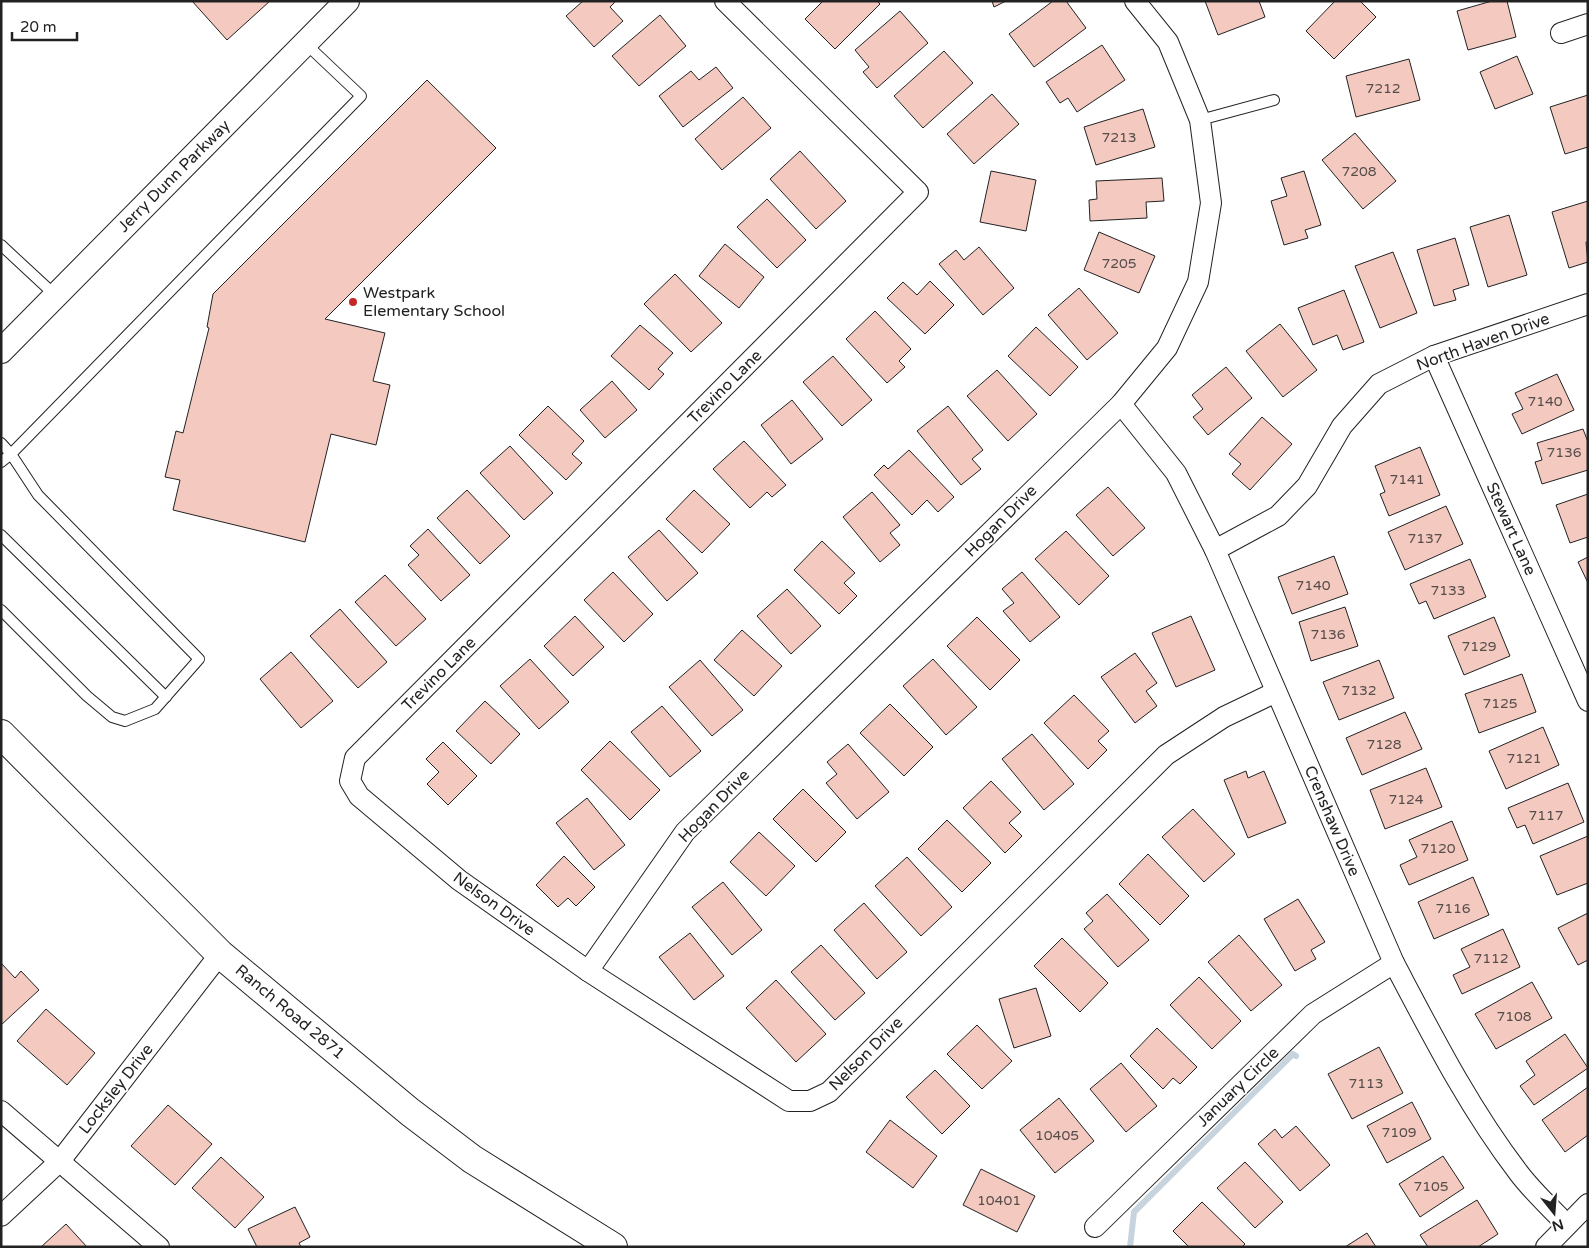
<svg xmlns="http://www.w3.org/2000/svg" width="1589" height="1248" font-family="'Varela Round',sans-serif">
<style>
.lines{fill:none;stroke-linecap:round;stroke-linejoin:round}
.stream{stroke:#c7d3dd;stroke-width:6}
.building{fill:#f3c9c0;stroke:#222}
.service-casing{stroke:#222;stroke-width:12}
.minor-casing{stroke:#222;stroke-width:22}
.tertiary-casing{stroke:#222;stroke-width:26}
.secondary-casing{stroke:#222;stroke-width:30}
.service{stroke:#fff;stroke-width:10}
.minor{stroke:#fff;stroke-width:20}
.tertiary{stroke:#fff;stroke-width:24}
.secondary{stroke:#fff;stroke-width:28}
.poi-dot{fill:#c62828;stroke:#fff;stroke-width:2}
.labels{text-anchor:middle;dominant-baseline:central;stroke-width:4;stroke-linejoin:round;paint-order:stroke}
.number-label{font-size:14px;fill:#564c4a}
.street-label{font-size:16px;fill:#222;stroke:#fff}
.poi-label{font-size:16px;fill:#222;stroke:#fff;text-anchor:start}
</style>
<rect width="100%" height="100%" fill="#fff"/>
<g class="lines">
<polyline class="stream" points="1130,1247 1134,1212 1293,1054 1296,1056"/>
</g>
<g class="building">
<polygon points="192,1 270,1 227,40"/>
<polygon points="583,1 616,1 610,7 623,21 594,47 566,16"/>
<polygon points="823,1 877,1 880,4 835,49 805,19"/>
<polygon points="992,1 1006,1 994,7"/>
<polygon points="1053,1 1066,1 1086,28 1034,67 1009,34"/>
<polygon points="1205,1 1259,1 1265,17 1218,35"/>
<polygon points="1335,1 1360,1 1376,17 1334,59 1306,31"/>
<polygon points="1492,1 1507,1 1516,37 1468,50 1457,11"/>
<polygon points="900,11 928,43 877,88 863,72 869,67 855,50"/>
<polygon points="660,15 686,46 639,86 612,56"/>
<polygon points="1102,45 1125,80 1077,112 1068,98 1060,103 1046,82"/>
<polygon points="944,51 973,83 923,128 894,96"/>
<polygon points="1517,56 1533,94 1495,109 1480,72"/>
<polygon points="1409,59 1420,100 1356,117 1346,76"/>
<polygon points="716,67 733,88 683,127 659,96 691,71 699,80"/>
<polygon points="427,80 496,148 325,319 385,333 373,381 390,385 376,445 331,434 305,542 173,510 180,480 165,477 176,431 183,433 209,328 207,327 213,294"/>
<polygon points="992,94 1019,124 974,164 947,134"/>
<polygon points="1588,95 1588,147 1565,154 1550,107"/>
<polygon points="743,97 771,128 722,170 695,139"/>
<polygon points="1143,109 1155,147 1096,165 1084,127"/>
<polygon points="1355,133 1396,181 1363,209 1322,160"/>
<polygon points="800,151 846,201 816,229 770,179"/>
<polygon points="991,171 1036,180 1026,231 980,222"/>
<polygon points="1304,171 1321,225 1305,230 1308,238 1284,245 1271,201 1287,196 1281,178"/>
<polygon points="1162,178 1164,201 1146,202 1147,218 1090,221 1089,200 1097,199 1096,181"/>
<polygon points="767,199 806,240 777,268 737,227"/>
<polygon points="1588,201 1588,242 1586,242 1588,262 1569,268 1552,212"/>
<polygon points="1509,215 1527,275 1488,287 1470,227"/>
<polygon points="1099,232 1155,256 1139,293 1084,270"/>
<polygon points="1455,238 1469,285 1453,290 1456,300 1434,306 1417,250"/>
<polygon points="725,244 764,277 739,308 699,276"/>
<polygon points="979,247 1014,288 983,315 939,264 956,250 964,260"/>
<polygon points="1393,252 1417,313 1380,328 1355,266"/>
<polygon points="675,274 722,323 691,352 644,304"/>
<polygon points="930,281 954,305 925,334 887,298 903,282 917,295"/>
<polygon points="1079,288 1118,333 1087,360 1048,315"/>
<polygon points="1344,290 1364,342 1343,350 1337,335 1313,345 1298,308"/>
<polygon points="875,311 911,349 899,361 905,367 887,383 846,339"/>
<polygon points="1280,324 1317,370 1283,397 1246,351"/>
<polygon points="640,325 673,353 658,369 664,374 649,390 611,356"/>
<polygon points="1036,327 1078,367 1050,396 1008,356"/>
<polygon points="833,356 872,400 842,426 803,382"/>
<polygon points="1226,367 1252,398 1208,435 1193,417 1203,409 1192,395"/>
<polygon points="997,370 1037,414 1008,441 967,396"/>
<polygon points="1557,374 1574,410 1522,434 1512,414 1523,409 1515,393"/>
<polygon points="612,381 637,410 605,438 580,410"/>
<polygon points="792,400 823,439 791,464 761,425"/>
<polygon points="548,406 584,441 572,454 582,463 566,480 519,435"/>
<polygon points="948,406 983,450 972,459 981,469 961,485 917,431"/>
<polygon points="1262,417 1292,444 1250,490 1232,474 1241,464 1229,454"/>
<polygon points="1583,429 1588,442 1588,470 1542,484 1535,462 1542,460 1537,443"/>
<polygon points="744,441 786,485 772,497 767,492 750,508 713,469"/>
<polygon points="510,446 553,493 524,520 480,473"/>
<polygon points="1420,447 1440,495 1389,516 1380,494 1385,492 1375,466"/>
<polygon points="909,450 954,497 938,512 927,500 912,515 874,475 884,465 888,469"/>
<polygon points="1108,487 1145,528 1113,556 1076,515"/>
<polygon points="467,490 510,536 480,564 437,518"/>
<polygon points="694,490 730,524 702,553 666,519"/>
<polygon points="872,492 900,525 890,533 900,545 880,562 843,517"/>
<polygon points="1588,494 1588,537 1570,543 1556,505"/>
<polygon points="1446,506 1463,544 1405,570 1388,532"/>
<polygon points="428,529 470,575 441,601 408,565 419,555 410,546"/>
<polygon points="659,530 698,573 667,601 628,557"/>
<polygon points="1066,531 1109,576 1079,605 1035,559"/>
<polygon points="822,541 855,573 844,583 857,596 839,614 794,570"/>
<polygon points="1334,556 1348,594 1292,614 1278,577"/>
<polygon points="1588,557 1588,583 1578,562"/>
<polygon points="1470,559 1486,597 1434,619 1426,601 1419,604 1410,584"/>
<polygon points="613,572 653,614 624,642 584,600"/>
<polygon points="1022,572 1060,617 1030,642 1003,611 1014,603 1002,589"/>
<polygon points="385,575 426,619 396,646 355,602"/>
<polygon points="787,589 821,626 791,654 757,616"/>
<polygon points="1345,607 1358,646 1311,661 1299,622"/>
<polygon points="340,609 387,662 358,688 310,636"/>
<polygon points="575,616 604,647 573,676 544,646"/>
<polygon points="1191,616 1215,670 1176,687 1152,633"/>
<polygon points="977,617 1020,660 990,690 947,646"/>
<polygon points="1494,617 1510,656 1464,675 1448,636"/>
<polygon points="742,630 782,666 754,696 714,660"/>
<polygon points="291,652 333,701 301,728 260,679"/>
<polygon points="1135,653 1157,683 1146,691 1157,706 1135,723 1101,677"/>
<polygon points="530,659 569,702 539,729 500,686"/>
<polygon points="933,659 977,707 946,735 903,686"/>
<polygon points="700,660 743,710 712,736 669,687"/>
<polygon points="1379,660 1394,698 1339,720 1323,682"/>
<polygon points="1522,674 1536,712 1479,733 1465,694"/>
<polygon points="1074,695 1109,731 1098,741 1107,750 1088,769 1044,723"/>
<polygon points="485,701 520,734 491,764 456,731"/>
<polygon points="890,704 933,747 904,776 860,733"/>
<polygon points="662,706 701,751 670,777 631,732"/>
<polygon points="1405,712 1422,749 1362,775 1346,738"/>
<polygon points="1543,727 1559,765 1506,789 1489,751"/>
<polygon points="1032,734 1074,784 1044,810 1002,759"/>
<polygon points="610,741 660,790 630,820 581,770"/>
<polygon points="443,742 477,776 448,805 427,784 439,772 426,759"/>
<polygon points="848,744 889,792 857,819 826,783 837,774 827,762"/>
<polygon points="1426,768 1442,807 1385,829 1370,790"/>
<polygon points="1246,771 1248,778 1264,771 1286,823 1248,838 1224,780"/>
<polygon points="991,781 1021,812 1009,823 1022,836 1005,853 963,808"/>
<polygon points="1568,783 1584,822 1533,844 1525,825 1517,828 1508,808"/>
<polygon points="803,789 846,832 816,862 773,819"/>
<polygon points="587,798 625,845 594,870 556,823"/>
<polygon points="1193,809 1235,854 1204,882 1162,837"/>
<polygon points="947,820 991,863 962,892 918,849"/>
<polygon points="1452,821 1468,860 1409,885 1400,865 1417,857 1409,840"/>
<polygon points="759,832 795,866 766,896 730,862"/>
<polygon points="1588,836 1588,883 1557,895 1540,856"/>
<polygon points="1148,854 1189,896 1160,925 1119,884"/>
<polygon points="564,856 595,887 576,906 568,898 558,907 536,885"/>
<polygon points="907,857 952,907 921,936 875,886"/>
<polygon points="1473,877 1489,915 1434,939 1418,902"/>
<polygon points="723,882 762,930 732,955 692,907"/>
<polygon points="1107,894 1149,940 1118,967 1084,929 1093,921 1086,913"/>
<polygon points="1298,899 1325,942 1311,950 1316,959 1295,971 1264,919"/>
<polygon points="864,903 907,952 877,979 834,930"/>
<polygon points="1588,913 1588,960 1578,965 1558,928"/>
<polygon points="1503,929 1520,967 1462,994 1453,975 1470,967 1461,949"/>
<polygon points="690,933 724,976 694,1000 659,957"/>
<polygon points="1239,935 1282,985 1251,1011 1208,962"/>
<polygon points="1062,938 1108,983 1080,1012 1034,966"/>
<polygon points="821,945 865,993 835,1020 791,972"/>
<polygon points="1,963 15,978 21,971 39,990 1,1025"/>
<polygon points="1199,977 1241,1021 1212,1049 1170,1005"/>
<polygon points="776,980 826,1034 796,1062 746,1008"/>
<polygon points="1532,982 1552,1018 1496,1049 1475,1014"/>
<polygon points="1036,988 1051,1036 1014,1048 999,999"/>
<polygon points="46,1009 95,1053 67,1085 17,1041"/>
<polygon points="977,1025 1012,1061 982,1089 947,1054"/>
<polygon points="1157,1028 1197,1067 1180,1084 1173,1078 1163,1089 1130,1056"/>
<polygon points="1565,1034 1588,1068 1534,1105 1520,1086 1535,1075 1526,1061"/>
<polygon points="1379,1047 1403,1093 1352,1119 1328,1074"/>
<polygon points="1121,1063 1157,1106 1126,1132 1090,1089"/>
<polygon points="935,1070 970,1106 942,1134 906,1097"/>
<polygon points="1588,1087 1588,1135 1565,1152 1542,1120"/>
<polygon points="1059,1098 1094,1141 1055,1173 1020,1130"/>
<polygon points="1412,1102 1431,1139 1387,1163 1367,1126"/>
<polygon points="168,1105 212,1144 175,1185 131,1146"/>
<polygon points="890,1120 937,1156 913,1188 866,1152"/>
<polygon points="1296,1126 1330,1165 1300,1191 1258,1144 1275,1129 1282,1138"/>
<polygon points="1443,1156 1464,1188 1420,1217 1399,1184"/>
<polygon points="221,1157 264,1197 235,1228 192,1188"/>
<polygon points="1245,1162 1283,1202 1255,1228 1217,1188"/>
<polygon points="981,1169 1035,1196 1017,1232 963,1205"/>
<polygon points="1477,1200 1498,1234 1478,1247 1428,1247 1420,1235"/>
<polygon points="1202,1202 1245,1244 1242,1247 1189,1247 1173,1231"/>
<polygon points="295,1207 310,1237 299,1243 301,1247 257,1247 248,1229"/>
<polygon points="66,1224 87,1247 41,1247"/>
<polygon points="1367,1233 1376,1247 1345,1247"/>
</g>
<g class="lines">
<g class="service-casing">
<g id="service">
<polyline points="1200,120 1274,100"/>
<polyline points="1,245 56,296"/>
<polyline points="1,443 11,454 361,96 305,43"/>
<polyline points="1,462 11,454 38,495 199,659 155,709 125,721 112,717 87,696 1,610"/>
<polyline points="1,535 166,697"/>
</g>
</g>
<g class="minor-casing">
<g id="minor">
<polyline points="725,1 918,192 355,758 350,781 359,796 459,880 588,971 789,1101 810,1101 829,1092 1166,755 1224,717 1276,692"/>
<polyline points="1561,33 1588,24"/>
<polyline points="1434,356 1588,701"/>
<path d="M1121,404L1176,473L1215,550L1394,963C1432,1035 1469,1108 1518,1172C1532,1191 1551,1208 1567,1225"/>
<polyline points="1215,550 1278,516 1307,486 1342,426 1379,384 1434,356 1588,304"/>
<polyline points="588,971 685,832 1121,404 1167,348 1198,282 1211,203 1200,120 1168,42 1135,1"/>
<polyline points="1,1111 159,1247"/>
<polyline points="1,1216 60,1161 220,954"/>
<polyline points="1095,1227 1313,1014 1394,963"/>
<polyline points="1546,1247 1588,1204"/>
</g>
</g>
<g class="tertiary-casing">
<polyline id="tertiary" points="1,351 347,1"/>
</g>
<g class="secondary-casing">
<polyline id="secondary" points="1,734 220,954 410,1112 472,1159 613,1247"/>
</g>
<use href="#service" class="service"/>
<use href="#minor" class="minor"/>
<use href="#tertiary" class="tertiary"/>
<use href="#secondary" class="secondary"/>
</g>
<circle class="poi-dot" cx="353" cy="302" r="5"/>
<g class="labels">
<g class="number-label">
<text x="1383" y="88">7212</text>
<text x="1119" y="137">7213</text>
<text x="1359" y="171">7208</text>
<text x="1119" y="263">7205</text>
<text x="1545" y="401">7140</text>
<text x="1564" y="452">7136</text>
<text x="1407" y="479">7141</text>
<text x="1425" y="538">7137</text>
<text x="1313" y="585">7140</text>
<text x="1448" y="590">7133</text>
<text x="1328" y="634">7136</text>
<text x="1479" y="646">7129</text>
<text x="1359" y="690">7132</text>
<text x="1500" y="703">7125</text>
<text x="1384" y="744">7128</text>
<text x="1524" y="758">7121</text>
<text x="1406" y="799">7124</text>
<text x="1546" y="815">7117</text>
<text x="1438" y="848">7120</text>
<text x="1453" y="908">7116</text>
<text x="1491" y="958">7112</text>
<text x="1514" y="1016">7108</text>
<text x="1366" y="1083">7113</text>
<text x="1399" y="1132">7109</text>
<text x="1057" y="1135">10405</text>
<text x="1431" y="1186">7105</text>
<text x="999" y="1200">10401</text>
</g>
<g class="street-label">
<text transform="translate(174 176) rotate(-45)">Jerry Dunn Parkway</text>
<text transform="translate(1483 342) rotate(-20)">North Haven Drive</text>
<text transform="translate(725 387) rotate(-45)">Trevino Lane</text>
<text transform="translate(1001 521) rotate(-45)">Hogan Drive</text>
<text transform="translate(1511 529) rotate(66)">Stewart Lane</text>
<text transform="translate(439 674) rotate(-45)">Trevino Lane</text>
<text transform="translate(714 806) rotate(-46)">Hogan Drive</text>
<text transform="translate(1332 821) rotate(67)">Crenshaw Drive</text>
<text transform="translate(494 904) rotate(36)">Nelson Drive</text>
<text transform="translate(290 1012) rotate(40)">Ranch Road 2871</text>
<text transform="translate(866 1054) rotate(-45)">Nelson Drive</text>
<text transform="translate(1238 1087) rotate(-44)">January Circle</text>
<text transform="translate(116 1089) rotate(-52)">Locksley Drive</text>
</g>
<g class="poi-label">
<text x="363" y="293">Westpark<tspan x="363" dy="18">Elementary School</tspan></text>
</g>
</g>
<rect width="1589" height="1248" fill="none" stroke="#222222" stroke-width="5"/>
<g transform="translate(1554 1213) rotate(163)" stroke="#ffffff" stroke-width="4" paint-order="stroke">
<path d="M0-4L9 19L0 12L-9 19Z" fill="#222222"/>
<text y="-8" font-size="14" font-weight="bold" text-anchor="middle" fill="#222222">N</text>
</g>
<path d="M12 32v8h65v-8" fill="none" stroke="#222222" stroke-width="2.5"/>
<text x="20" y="32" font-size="15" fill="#222222" stroke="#ffffff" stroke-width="4" paint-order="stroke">20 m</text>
</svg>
